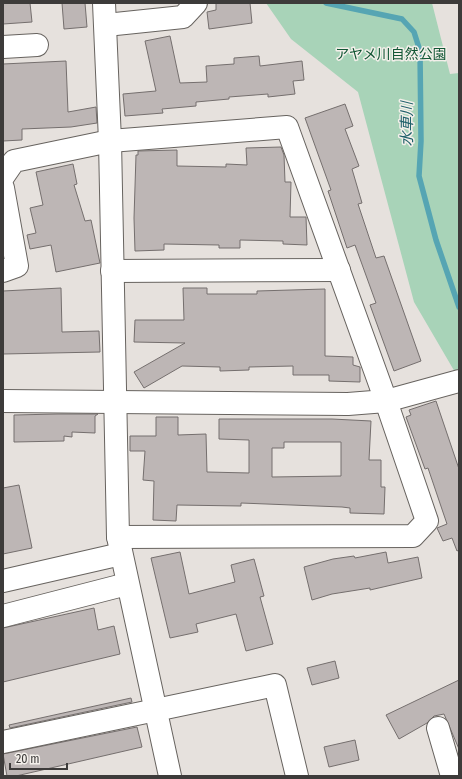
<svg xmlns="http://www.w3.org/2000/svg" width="462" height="779" font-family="'Fira Sans Condensed','Noto Sans JP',sans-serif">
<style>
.green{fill:#a8d3b8}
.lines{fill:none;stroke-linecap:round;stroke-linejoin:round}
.stream{stroke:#56a5b3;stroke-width:5.5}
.building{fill:#bdb6b5;stroke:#756f6e;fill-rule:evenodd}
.minor-casing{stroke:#67635f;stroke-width:24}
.minor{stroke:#fff;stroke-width:22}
.labels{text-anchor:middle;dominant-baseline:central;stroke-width:3;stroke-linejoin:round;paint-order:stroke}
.park-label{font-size:14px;fill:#105634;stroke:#f3efea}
.water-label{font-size:15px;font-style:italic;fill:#1f606a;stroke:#f3efea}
</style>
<rect width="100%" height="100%" fill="#e6e1dd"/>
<polygon class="green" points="266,3 432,3 450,74 459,73 459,379 414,302 358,92 291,39"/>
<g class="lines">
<polyline class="stream" points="326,3 402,19 414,32 420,51 421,141 419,176 436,240 459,307"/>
</g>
<g class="building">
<polygon points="3,3 30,3 32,22 3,24"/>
<polygon points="62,3 85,3 87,27 64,29"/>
<polygon points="216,3 250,3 252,23 209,29 207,12 216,10"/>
<polygon points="170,36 180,83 207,82 206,66 234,64 234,58 259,56 260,66 302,61 304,80 293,81 295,94 268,97 268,94 229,97 229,99 196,102 196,106 162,109 163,113 125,116 123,94 156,91 145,41"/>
<polygon points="66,61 68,112 96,107 97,123 71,127 22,129 22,140 3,141 3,64"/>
<polygon points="345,104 353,126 345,129 359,166 352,169 362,203 358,204 376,258 384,256 421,361 394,371 370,305 376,303 355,245 347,248 328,191 331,190 305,118"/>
<polygon points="281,147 284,155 285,182 291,182 290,217 306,217 307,245 283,244 283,241 240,240 240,248 219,248 219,245 164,244 164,250 135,251 134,218 136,155 138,155 138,151 177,150 177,166 226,167 226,164 247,165 246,148"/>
<polygon points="73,164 77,184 74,185 85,221 91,220 100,263 56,272 51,245 30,249 27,235 36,233 30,208 43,205 36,172"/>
<polygon points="61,288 62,332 99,331 100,352 3,354 3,291"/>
<polygon points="183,288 207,288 207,294 257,294 257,291 325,289 325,356 353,357 353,365 360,367 360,382 329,381 329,375 293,375 293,366 249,367 249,370 220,371 220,367 182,366 144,388 134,372 185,343 134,342 135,320 184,320"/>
<polygon points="436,401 459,469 459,550 457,551 452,538 443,541 437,528 447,524 428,468 425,469 406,417 411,415 409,410"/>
<polygon points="58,414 98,414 95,416 95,433 72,432 72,437 64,436 64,441 14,442 14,415"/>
<path d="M156,417H178V435L206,434L207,472L249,473V440L219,439V419H332L371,421L369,460H381V487H385L384,514L350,513V508L342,507L241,503V506L177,505L176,521L153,520L154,481L143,480L145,451H130V436H156ZM284,442H341V476L272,477V448H284Z"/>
<polygon points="19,485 32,548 3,554 3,488"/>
<polygon points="180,552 189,594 235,582 231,565 254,559 264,596 260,597 273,644 246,651 236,614 196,624 198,632 170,638 151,558"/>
<polygon points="386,552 388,563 418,557 422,578 370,590 370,588 332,594 312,600 304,567 333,559 354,556 355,558"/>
<polygon points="94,608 98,630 114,626 120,654 3,682 3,628"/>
<polygon points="335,661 339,678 312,685 307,668"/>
<polygon points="459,680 459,749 444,714 434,716 427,723 399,739 386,715"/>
<polygon points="131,698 132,702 10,728 9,725"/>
<polygon points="137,727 142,747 16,776 7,776 3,754"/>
<polygon points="355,740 359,760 329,767 324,747"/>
</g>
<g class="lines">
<g class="minor-casing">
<g id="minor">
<polyline points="104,3 110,141 118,537 170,776"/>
<polyline points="106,25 183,17 196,3"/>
<polyline points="3,47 37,45"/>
<polyline points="3,177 14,161 110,141 287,127 386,401 427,521 413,536 118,537"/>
<polyline points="3,188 17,266 3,271"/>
<polyline points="112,271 339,270"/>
<polyline points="3,401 348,404 386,401 459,381"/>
<polyline points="3,581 121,554"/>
<polyline points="3,616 127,584"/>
<polyline points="438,728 452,776"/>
<polyline points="3,742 275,685 297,776"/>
</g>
</g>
<use href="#minor" class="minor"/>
</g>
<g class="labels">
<g class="park-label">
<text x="391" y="54">アヤメ川自然公園</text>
</g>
<g class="water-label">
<text transform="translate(407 124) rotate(-90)">水車川</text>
</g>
</g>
<rect width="462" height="779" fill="none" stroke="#3d3b3a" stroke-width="8"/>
<path d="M10 763v6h57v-6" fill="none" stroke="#3d3b3a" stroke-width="2"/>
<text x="16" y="763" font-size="12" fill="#3d3b3a" stroke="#f3efea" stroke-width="3" paint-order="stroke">20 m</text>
</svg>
